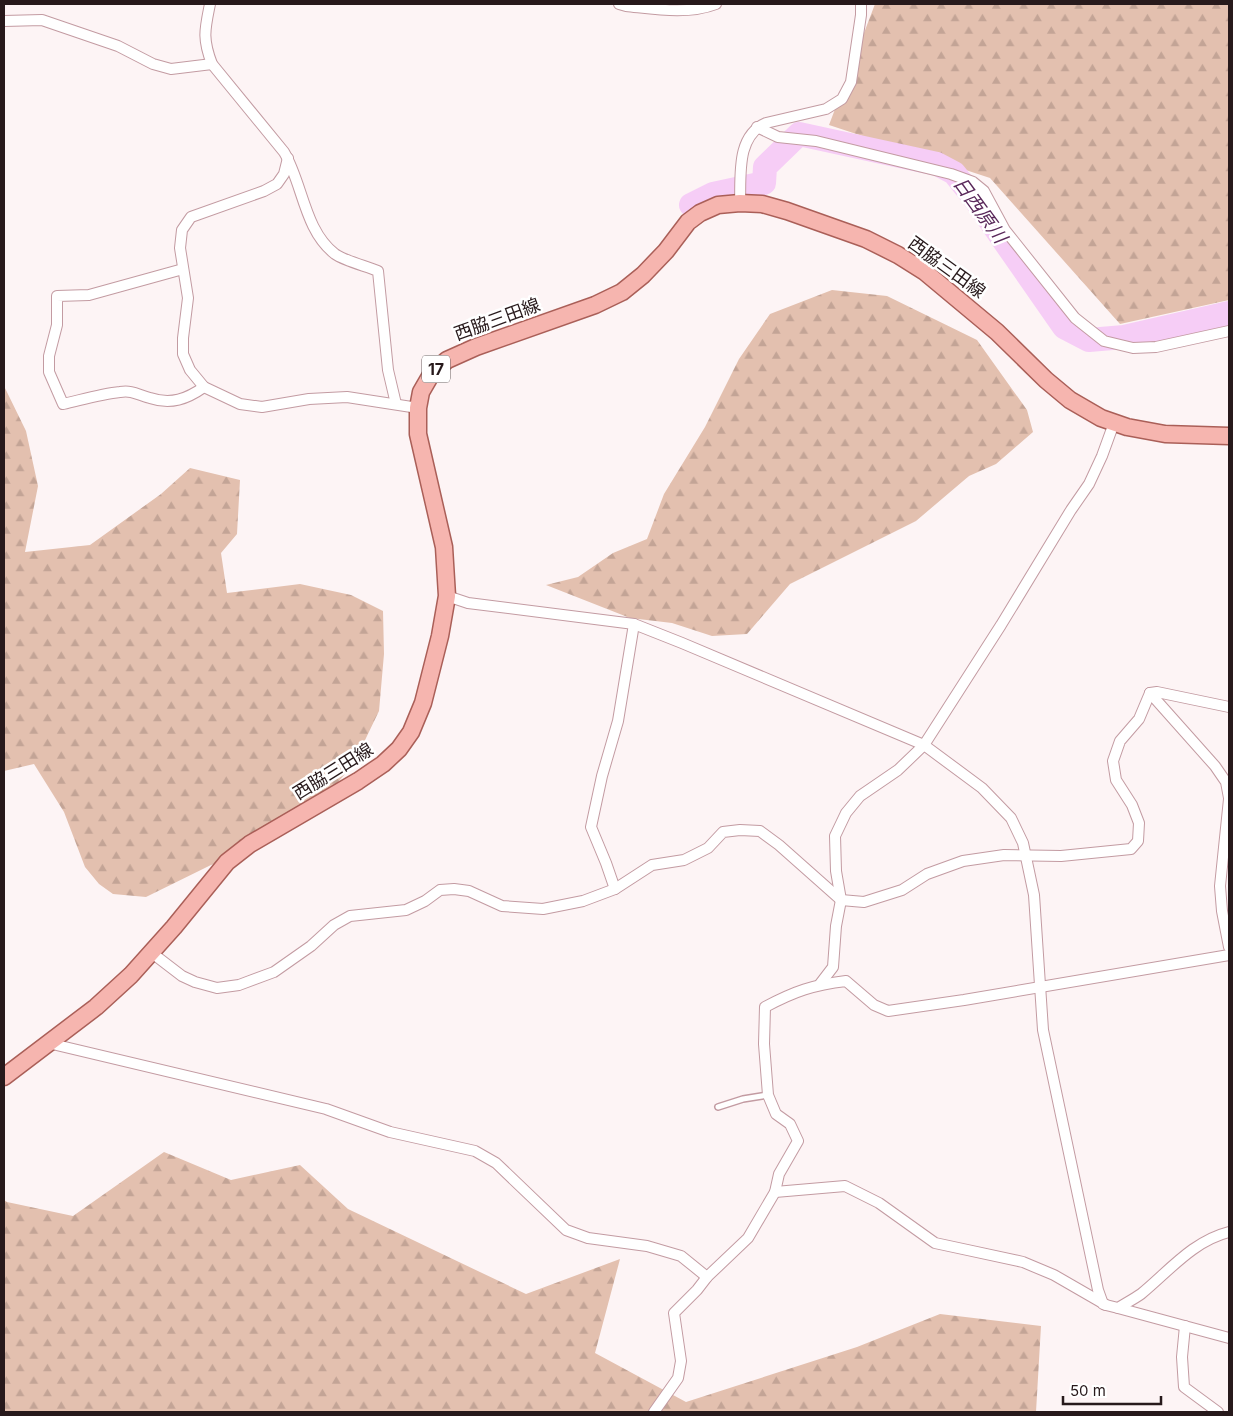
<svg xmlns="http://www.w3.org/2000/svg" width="1233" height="1416" font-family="Inter,'Noto Sans JP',sans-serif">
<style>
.forest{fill:url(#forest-firs)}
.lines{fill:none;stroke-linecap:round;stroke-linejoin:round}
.river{stroke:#f6cdf6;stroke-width:24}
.lane-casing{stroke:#c39ba2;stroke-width:8}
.street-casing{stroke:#c39ba2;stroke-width:12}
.primary-casing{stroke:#aa5f58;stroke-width:19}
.lane{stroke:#fff;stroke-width:5}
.street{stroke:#fff;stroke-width:10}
.primary{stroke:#f6b5af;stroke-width:16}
.labels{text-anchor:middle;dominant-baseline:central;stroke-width:5;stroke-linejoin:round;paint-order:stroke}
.shield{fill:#fff;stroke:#685e5f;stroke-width:1}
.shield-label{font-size:16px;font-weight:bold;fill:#27191b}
.street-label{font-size:18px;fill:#27191b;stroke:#fff}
.water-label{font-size:19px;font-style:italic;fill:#59285a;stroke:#fff}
</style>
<defs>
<pattern id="forest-firs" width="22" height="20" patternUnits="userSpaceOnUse" patternTransform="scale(1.25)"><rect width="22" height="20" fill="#e3c0af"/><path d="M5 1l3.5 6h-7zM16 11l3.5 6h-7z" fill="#c3a496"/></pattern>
</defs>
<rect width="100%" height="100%" fill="#fdf4f5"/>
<g class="forest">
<polygon points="875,4 1229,4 1229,300 1120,324 990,178 829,125"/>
<polygon points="832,290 887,296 977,340 1027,410 1033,432 996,464 969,476 916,521 790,584 747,634 712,636 672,623 630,618 546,585 578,577 613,553 647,539 664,494 705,427 739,359 770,314"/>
<polygon points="4,386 26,431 38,486 25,552 90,545 161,494 190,468 240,480 237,534 221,553 227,593 300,584 351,595 383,611 384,654 379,711 354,763 325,798 235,856 211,865 146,897 113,894 99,884 85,867 64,812 34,764 4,771"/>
<polygon points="164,1152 231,1180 300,1165 348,1209 526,1294 620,1259 595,1353 686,1402 857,1347 940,1314 1041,1326 1036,1412 4,1412 4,1200 7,1202 73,1216"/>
</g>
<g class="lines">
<polyline class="river" points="691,205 713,194 764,183 765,167 799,134 937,164 954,173 975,199 1064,327 1089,340 1124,337 1229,313"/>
<g class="lane-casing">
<polyline id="lane" points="718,1107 743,1099 768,1095"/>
</g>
<g class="street-casing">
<g id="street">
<path d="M210,4C205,29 202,38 212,64L284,152C303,184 304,230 335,254C345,261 366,266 378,271L388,370L396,404"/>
<path d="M619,4L626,6C655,9 687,15 716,4"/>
<polyline points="4,21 42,20 118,46 153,64 171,69 212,64"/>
<polyline points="757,127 778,137 816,141 951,174 973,182 984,191 1005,230 1075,318 1104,341 1133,348 1156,347 1229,331"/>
<polyline points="288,158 284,174 277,184 264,191 191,217 182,230 180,248 188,298 183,338 183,354 190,370 204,387 240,404 262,407 309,399 347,397 418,408"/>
<path d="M740,203C741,175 736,136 766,123L826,109L842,99L851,82L861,15V4"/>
<path d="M183,269L89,295L57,296V325L49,356V372L63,404C81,400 101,394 120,392C133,390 138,395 150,398C171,405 187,399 204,387"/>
<polyline points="447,596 468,603 634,624 682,643 924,745 982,788 1011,818 1023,843 1034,895 1043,1030 1098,1290 1103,1304 1106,1305"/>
<polyline points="1150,693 1215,766 1226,782 1229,798"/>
<polyline points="1150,693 1157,692 1229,707"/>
<polyline points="1229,799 1220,886 1222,911 1229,947"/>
<polyline points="615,889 606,863 591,827 602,776 618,721 634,624"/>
<polyline points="152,953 182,976 195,982 217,988 239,985 274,972 311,946 334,925 350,916 406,910 425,901 440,890 454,889 469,891 502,906 543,909 583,901 615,889 652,865 684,860 708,848 723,832 740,830 760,831 779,845 841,900 864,902 902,890 927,874 963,861 1004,855 1061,856 1131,849 1138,841 1139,823 1132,805 1116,780 1113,761 1120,741 1139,719 1150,693"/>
<polyline points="820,984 833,967 836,926 841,900 836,871 835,836 846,813 860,796 898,770 924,745 1001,625 1071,510 1089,484 1102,456 1114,423"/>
<polyline points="48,1043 326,1109 390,1132 475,1151 496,1163 566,1230 588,1238 647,1246 681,1256 707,1277"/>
<path d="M775,1192L845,1186L879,1203L935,1243L1023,1262L1054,1275L1106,1305L1118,1308C1126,1303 1134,1299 1141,1294C1169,1271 1193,1241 1229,1232"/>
<polyline points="1118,1308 1229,1338"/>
<polyline points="1185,1326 1182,1357 1184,1387 1218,1412"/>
<path d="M654,1412L678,1378L681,1361L674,1313L697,1290L707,1277L748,1238L775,1192L779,1174L798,1141L790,1124L776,1114L768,1095L764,1044L765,1007C795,991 813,985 846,981L874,1005L888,1011L964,1000L1229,955"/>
</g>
</g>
<g class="primary-casing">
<polyline id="primary" points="4,1077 96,1007 131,975 174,927 227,862 250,844 358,781 383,764 399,749 411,732 423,703 440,636 447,596 444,547 418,434 418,408 421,392 432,373 447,360 476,347 595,305 622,292 643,275 666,251 688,222 700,213 718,205 740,203 762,204 787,211 866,239 898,255 925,272 997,332 1046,380 1070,400 1101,418 1127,427 1165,434 1229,436"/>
</g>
<use href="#lane" class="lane"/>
<use href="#street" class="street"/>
<use href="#primary" class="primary"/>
</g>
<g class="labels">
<rect class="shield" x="422" y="355.5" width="28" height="27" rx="4"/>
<g class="shield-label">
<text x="436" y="369">17</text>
</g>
<g class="street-label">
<text transform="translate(947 267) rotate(36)">西脇三田線</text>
<text transform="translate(497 319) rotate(-20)">西脇三田線</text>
<text transform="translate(333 771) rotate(-32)">西脇三田線</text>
</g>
<g class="water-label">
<text transform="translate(980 210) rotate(54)">日西原川</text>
</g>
</g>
<rect width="1233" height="1416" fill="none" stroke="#27191b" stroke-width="10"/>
<path d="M1063 1396v8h98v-8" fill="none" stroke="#27191b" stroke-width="2.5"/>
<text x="1070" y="1396" font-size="15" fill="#27191b" stroke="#ffffff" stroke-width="4" paint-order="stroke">50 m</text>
</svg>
